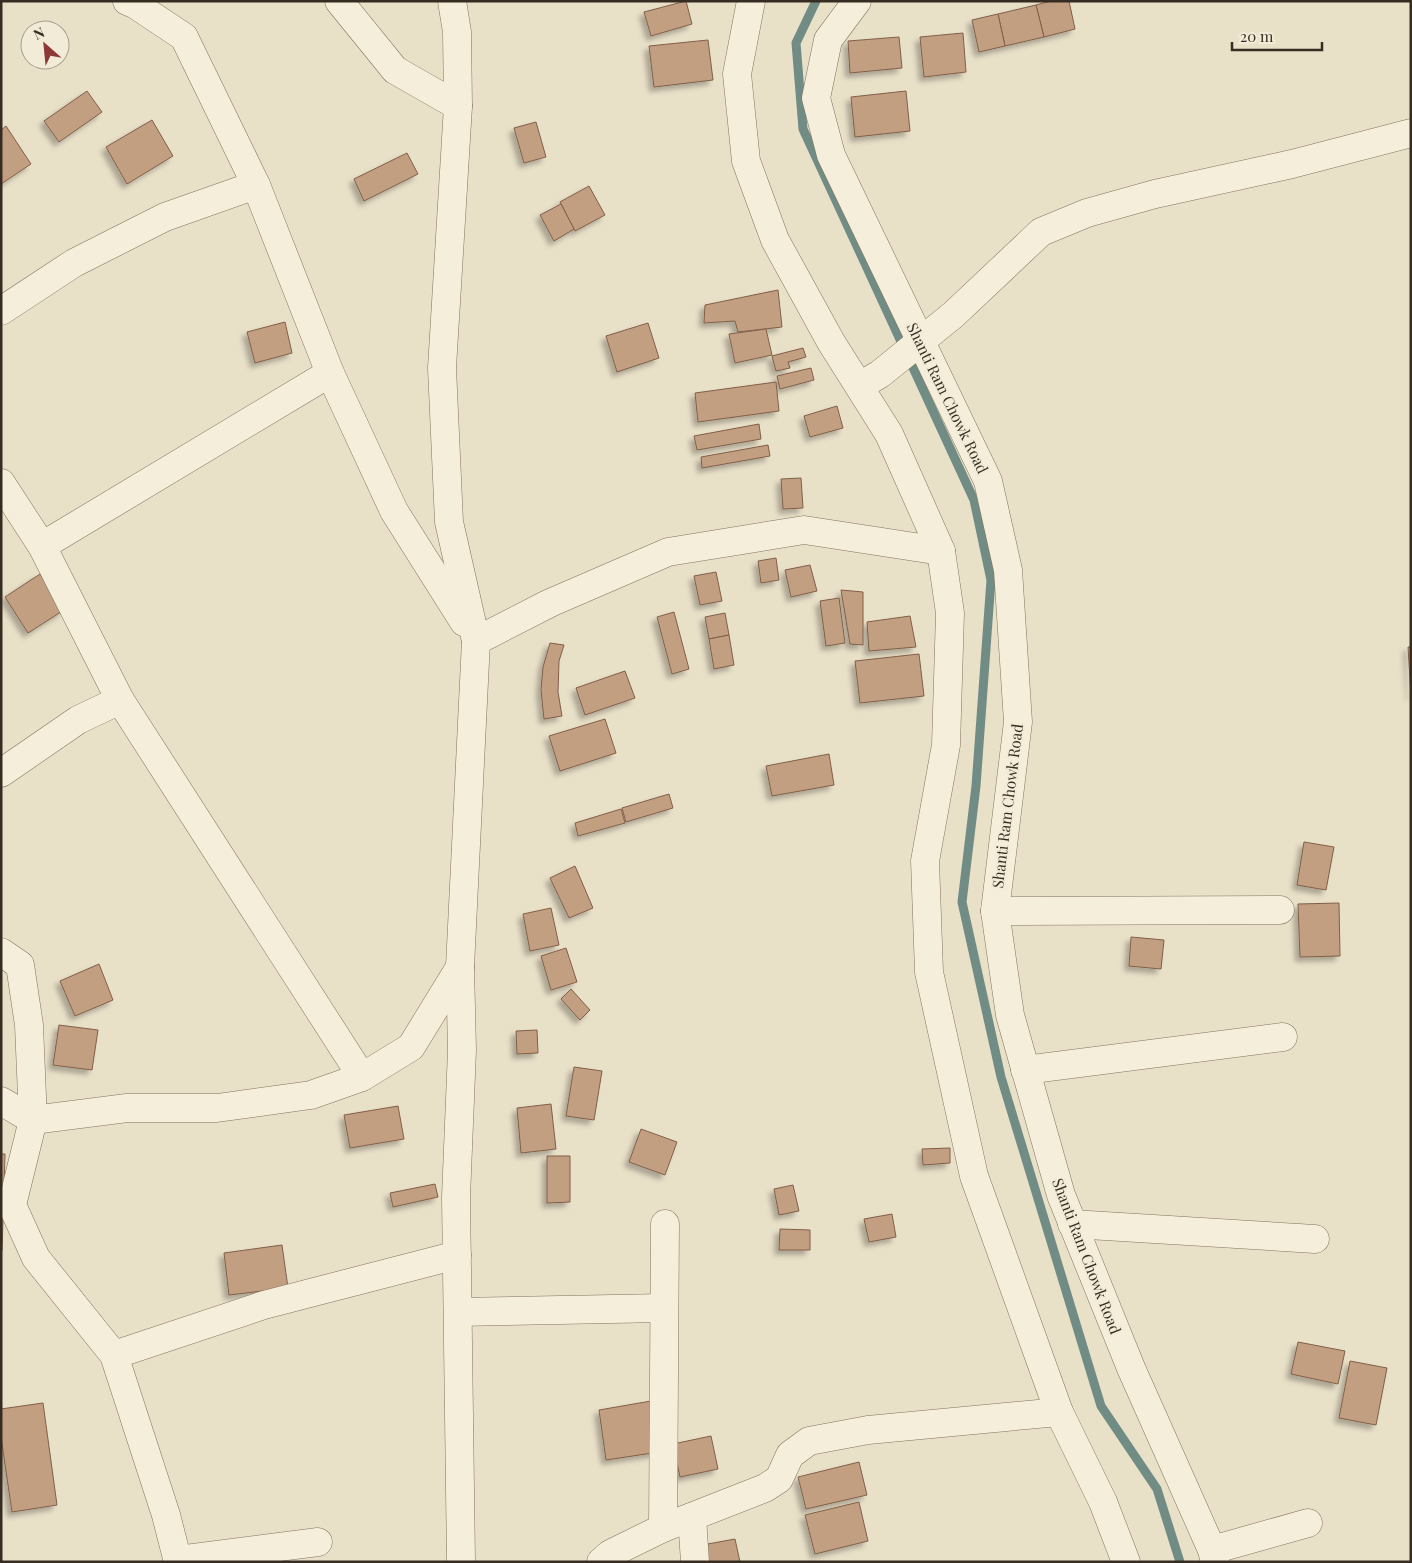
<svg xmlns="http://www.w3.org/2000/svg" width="1412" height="1563" font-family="'Playfair Display',serif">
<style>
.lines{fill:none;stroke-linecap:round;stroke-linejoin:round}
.stream{stroke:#708c85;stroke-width:9}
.building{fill:#c39f82;stroke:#805f48;filter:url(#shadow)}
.minor-casing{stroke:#83735f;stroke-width:29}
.minor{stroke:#f5eeda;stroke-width:28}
.labels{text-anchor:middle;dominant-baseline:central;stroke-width:4;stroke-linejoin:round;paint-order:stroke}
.street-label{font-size:15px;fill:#362c21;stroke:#f2ebd7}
</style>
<defs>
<filter id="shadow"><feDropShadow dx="-4.5" dy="4.5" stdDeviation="2.5" flood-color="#0004"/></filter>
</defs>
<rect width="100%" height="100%" fill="#e9e0c8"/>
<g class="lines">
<polyline class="stream" points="816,1 796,43 803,129 974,500 991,580 976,786 962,902 1001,1077 1101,1406 1157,1489 1180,1562"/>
</g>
<g class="building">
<polygon points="686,1 692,24 651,36 644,12"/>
<polygon points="1051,1 1069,1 1075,29 1044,37 1036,5"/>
<polygon points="1036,5 1044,37 1005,46 998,14"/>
<polygon points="998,14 1005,46 979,52 972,20"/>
<polygon points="963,33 966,72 924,77 920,37"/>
<polygon points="899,37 902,68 850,73 848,41"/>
<polygon points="708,40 713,80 654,87 649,46"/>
<polygon points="87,91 102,112 59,142 44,121"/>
<polygon points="906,91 910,131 855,137 851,97"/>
<polygon points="152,120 173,156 127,184 106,147"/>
<polygon points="536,122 546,157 524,163 514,128"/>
<polygon points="6,126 31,164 1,184 1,130"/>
<polygon points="407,153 418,174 364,201 354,179"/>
<polygon points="589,186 605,215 575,231 560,202"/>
<polygon points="561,204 574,229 554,241 540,215"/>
<polygon points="778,290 782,327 738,332 735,321 704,323 705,305"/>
<polygon points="285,322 292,353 255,363 247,332"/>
<polygon points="648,323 659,358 617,372 606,336"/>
<polygon points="766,329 772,355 735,363 729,334"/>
<polygon points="803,348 806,357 788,362 790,368 776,371 772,356"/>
<polygon points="811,368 814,380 780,389 777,376"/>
<polygon points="776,382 779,411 698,422 695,393"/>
<polygon points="837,406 843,428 810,437 804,416"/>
<polygon points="759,424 761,439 697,450 694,436"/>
<polygon points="768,445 770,456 702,468 701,457"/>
<polygon points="801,478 803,508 783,509 781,479"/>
<polygon points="776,558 779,580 761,583 758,561"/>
<polygon points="810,565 817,591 791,597 785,570"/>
<polygon points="716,572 722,601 700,605 694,576"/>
<polygon points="40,574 64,610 28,633 5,597"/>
<polygon points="841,590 863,592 863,645 850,644"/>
<polygon points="839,598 845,643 826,646 820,601"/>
<polygon points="674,612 689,669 672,674 657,617"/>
<polygon points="725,613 729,635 709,639 705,617"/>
<polygon points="910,616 916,647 869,651 867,622"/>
<polygon points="729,635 734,665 714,669 709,639"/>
<polygon points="550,643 564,645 559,661 558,692 562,716 544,719 541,690 543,667"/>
<polygon points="1408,647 1411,647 1411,696"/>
<polygon points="919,654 924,696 860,703 855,661"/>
<polygon points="625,671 635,698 585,715 576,688"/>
<polygon points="605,719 616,753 560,771 549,736"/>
<polygon points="829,754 834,785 772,796 766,766"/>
<polygon points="669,794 673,808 626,822 622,808"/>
<polygon points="621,809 625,823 578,836 575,823"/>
<polygon points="1304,842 1334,847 1326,890 1297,885"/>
<polygon points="575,866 593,908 569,918 550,878"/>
<polygon points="1339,903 1340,956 1300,957 1298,904"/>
<polygon points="551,908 559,945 530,951 523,914"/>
<polygon points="1131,937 1164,940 1161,969 1129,966"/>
<polygon points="566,948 577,982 551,990 541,956"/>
<polygon points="99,964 113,1000 75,1016 60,981"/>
<polygon points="571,989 590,1010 580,1020 561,999"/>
<polygon points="59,1025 98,1030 92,1070 53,1065"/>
<polygon points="537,1030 538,1053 517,1054 516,1031"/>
<polygon points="574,1067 602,1071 594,1120 566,1116"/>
<polygon points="551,1104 556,1149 521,1153 517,1108"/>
<polygon points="398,1106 404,1139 350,1148 344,1115"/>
<polygon points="641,1129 677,1142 665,1175 629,1162"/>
<polygon points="950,1148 950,1163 923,1165 922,1149"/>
<polygon points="1,1154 5,1154 2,1251 1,1251"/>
<polygon points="547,1156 570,1156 570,1202 547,1203"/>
<polygon points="435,1184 438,1197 393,1207 390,1193"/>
<polygon points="793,1185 799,1211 779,1215 774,1189"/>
<polygon points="892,1214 896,1237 869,1242 864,1219"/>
<polygon points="780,1229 810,1230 810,1250 779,1250"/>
<polygon points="282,1245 288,1288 229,1295 224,1253"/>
<polygon points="1298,1342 1345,1351 1338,1384 1291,1374"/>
<polygon points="1350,1361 1387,1368 1376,1425 1339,1418"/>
<polygon points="651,1401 659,1452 606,1460 599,1410"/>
<polygon points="43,1403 57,1505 12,1512 1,1437 1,1409"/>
<polygon points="711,1436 718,1469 680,1477 673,1444"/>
<polygon points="859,1462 867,1495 806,1509 798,1477"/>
<polygon points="859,1502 868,1541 815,1554 805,1515"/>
<polygon points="735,1539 740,1562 700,1562 697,1546"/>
</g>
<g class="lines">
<g class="minor-casing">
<g id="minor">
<polyline points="127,1 136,5 184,37 256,185 330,373 394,511 464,622"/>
<polyline points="339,1 395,70 458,106"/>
<polyline points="452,1 457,32 458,106 442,368 449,522 476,641 460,967 462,1050 456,1197 461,1562"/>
<polyline points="751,1 737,74 746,161 775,240 831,342 889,434 941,551 950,613 946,745 925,861 929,972 974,1176 1059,1412 1103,1502 1126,1562"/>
<polyline points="857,1 828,40 816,98 831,155 988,481 1008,570 1018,722 995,911 1010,1015 1061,1195 1131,1368 1212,1550 1215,1562"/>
<polyline points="1,311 74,263 165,217 256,185"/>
<polyline points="860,386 880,374 953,315 1041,232 1087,213 1155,194 1292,164 1411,133"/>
<polyline points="1,483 42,546 120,700 362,1077"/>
<polyline points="42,546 330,373"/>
<polyline points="476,641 550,603 668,552 804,530 941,551"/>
<polyline points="1,773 78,720 120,700"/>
<polyline points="995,911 1280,910"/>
<polyline points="1,952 20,965 29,1025 33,1120 12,1205 36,1258 114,1355 166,1515 178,1562"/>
<polyline points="1025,1070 1283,1037"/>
<polyline points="1,1101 33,1120 127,1108 217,1108 311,1095 362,1077 411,1047 460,967"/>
<polyline points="1072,1224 1315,1239"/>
<polyline points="458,1312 664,1308"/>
<polyline points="114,1355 264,1305 457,1255"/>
<polyline points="692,1517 695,1562"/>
<polyline points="663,1528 665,1224"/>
<polyline points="1212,1550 1308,1523"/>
<polyline points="178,1560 318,1542"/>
<polyline points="601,1562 610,1554 663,1528 765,1488 779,1479 790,1455 809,1441 868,1430 1059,1412"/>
</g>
</g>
<use href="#minor" class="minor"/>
</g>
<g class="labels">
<g class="street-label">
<text transform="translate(948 398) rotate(64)">Shanti Ram Chowk Road</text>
<text transform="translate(1007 806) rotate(-83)">Shanti Ram Chowk Road</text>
<text transform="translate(1087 1256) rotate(69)">Shanti Ram Chowk Road</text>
</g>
</g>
<rect width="1412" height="1563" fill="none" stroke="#362c21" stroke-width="5"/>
<g transform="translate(45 45) rotate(333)"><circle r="24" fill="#f2ebd7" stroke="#a79f8e"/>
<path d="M0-4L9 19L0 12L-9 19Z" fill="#8c3836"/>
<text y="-8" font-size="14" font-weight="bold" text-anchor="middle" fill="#362c21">N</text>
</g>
<path d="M1232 42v8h90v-8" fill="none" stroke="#362c21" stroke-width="2.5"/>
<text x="1240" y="42" font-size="15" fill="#362c21" stroke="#f2ebd7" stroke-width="4" paint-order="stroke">20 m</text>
</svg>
